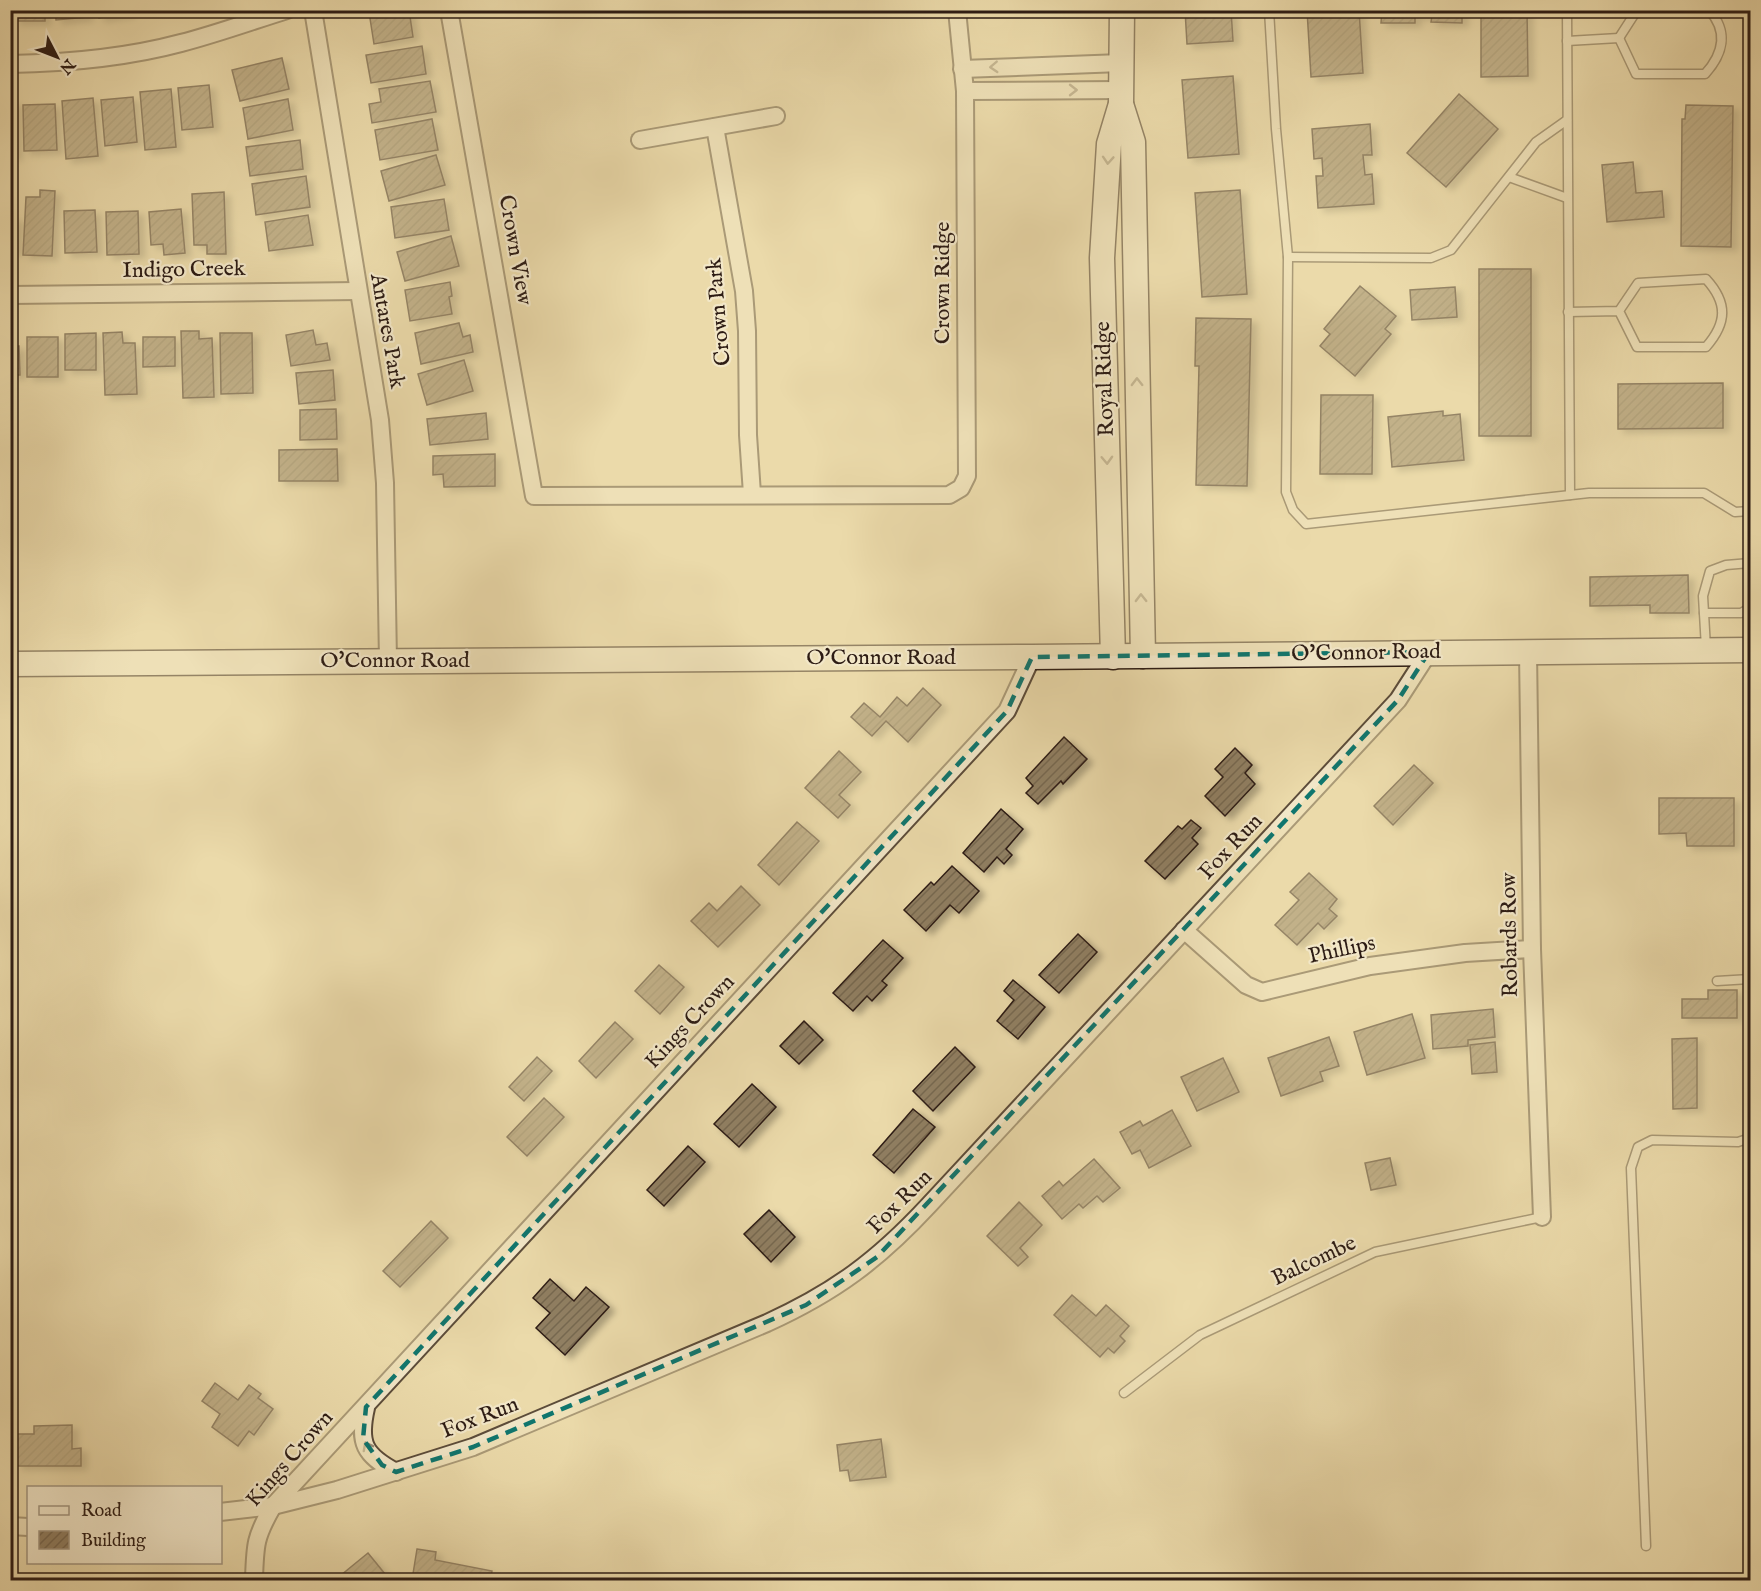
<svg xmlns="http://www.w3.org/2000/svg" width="1761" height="1591" font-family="'IM FELL English',serif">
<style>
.building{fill:url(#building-hatch);stroke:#2d1c14;stroke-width:1.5;filter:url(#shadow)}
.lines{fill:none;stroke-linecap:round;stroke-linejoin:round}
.lane-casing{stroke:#5c4c3a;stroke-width:11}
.street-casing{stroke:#5c4c3a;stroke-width:20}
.secondary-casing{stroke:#2d1c14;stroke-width:27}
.lane{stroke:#f2e7c8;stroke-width:8}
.street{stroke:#f2e7c8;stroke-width:16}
.secondary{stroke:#f2e7c8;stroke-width:24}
.oneway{stroke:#998c77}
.marked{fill:none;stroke:#0f766e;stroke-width:4.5;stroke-dasharray:12 8;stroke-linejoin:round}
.labels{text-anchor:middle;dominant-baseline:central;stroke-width:4.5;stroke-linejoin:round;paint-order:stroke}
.street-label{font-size:22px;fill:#2d1c14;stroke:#f2e7c8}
</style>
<defs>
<pattern id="building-hatch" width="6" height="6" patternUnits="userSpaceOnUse" patternTransform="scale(1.5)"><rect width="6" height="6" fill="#907f62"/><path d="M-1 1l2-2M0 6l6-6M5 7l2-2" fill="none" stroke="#766750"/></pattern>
<filter id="shadow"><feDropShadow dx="6" dy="4" stdDeviation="3" flood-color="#0004"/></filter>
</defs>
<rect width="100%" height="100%" fill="#ebdaaa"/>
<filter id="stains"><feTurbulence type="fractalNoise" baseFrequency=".00333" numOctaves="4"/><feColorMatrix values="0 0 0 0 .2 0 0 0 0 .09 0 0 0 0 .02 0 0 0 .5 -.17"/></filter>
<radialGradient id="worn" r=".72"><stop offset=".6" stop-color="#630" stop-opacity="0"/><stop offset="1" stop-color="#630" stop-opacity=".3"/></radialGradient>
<g class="building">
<rect x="14" y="10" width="31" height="11"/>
<polygon points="55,10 86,10 87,17 56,20"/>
<polygon points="98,10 129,10 129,13 99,18"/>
<polygon points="377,10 409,10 413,37 374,44 369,12"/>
<polygon points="1185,10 1231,10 1233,41 1187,44"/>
<polygon points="1307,10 1359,10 1363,73 1311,77"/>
<polygon points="1382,10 1462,10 1462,23 1431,22 1432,15 1415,15 1415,23 1381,23"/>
<polygon points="1481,10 1527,10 1528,76 1481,77"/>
<polygon points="422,46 426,74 371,83 366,55"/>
<polygon points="282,58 289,89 240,101 232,70"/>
<polygon points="1233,76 1239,154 1188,158 1182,80"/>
<polygon points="430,81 436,112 372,123 369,104 381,102 379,89"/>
<polygon points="209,85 213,127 182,130 178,88"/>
<polygon points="171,89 176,147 145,150 140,92"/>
<polygon points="1459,94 1498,129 1446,187 1407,153"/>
<polygon points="133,97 137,142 105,146 101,100"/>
<polygon points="93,98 98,156 66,159 62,101"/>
<polygon points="288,99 293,130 248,139 243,108"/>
<rect x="10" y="102" width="6" height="54"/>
<polygon points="55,104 57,150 24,151 23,105"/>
<polygon points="1686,105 1733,106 1731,247 1681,246 1682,119 1685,119"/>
<polygon points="432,119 438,150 380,160 375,130"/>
<polygon points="1370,124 1372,155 1363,155 1365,175 1372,174 1374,204 1318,208 1316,176 1323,176 1322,158 1314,159 1312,129"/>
<polygon points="300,140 303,169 250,176 246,147"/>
<polygon points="436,155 445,185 389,201 381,171"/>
<polygon points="1633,162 1636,193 1662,191 1664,217 1607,222 1602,165"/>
<polygon points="306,176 310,207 256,215 252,184"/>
<polygon points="40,190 55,191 52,256 23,255 26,197 40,197"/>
<polygon points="1240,190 1247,294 1202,297 1195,193"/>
<polygon points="224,192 226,254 207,254 207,245 194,245 192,194"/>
<polygon points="444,199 449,230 395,238 391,207"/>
<polygon points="181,209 185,253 164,255 163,244 151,245 149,212"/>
<polygon points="95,210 97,252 65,253 64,211"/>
<polygon points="138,211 139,254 107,255 106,212"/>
<polygon points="308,215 313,245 269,251 265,222"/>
<rect x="10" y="218" width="7" height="34"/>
<polygon points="451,236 459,266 405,281 397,252"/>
<rect x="1479" y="269" width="52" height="167"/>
<polygon points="450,282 452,296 449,297 452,314 410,321 405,290"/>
<polygon points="1360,286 1396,316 1385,329 1391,334 1355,376 1320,346 1330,334 1324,329"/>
<polygon points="1455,287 1457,317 1412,320 1410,290"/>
<polygon points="1196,318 1251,319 1247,486 1196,485 1199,366 1195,366"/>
<polygon points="459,323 463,337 470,335 473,352 421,364 415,333"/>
<polygon points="313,330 316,345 327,343 330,360 291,366 286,335"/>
<polygon points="181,331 199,331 199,339 212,338 214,397 183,398"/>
<polygon points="122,332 123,343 135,343 137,394 105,395 103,333"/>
<polygon points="96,333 96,370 65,370 65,334"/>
<polygon points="220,333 252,333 253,393 221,394"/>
<rect x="27" y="337" width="31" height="40"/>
<polygon points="143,337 175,337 175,366 143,367"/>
<polygon points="10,346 19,346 20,375 10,375"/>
<polygon points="464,360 473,391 427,405 418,374"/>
<polygon points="333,370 335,400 299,404 296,373"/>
<polygon points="1723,383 1723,428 1618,429 1618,384"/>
<polygon points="1321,395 1373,395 1372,474 1320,474"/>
<polygon points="336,409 337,439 300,440 300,410"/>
<polygon points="1443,411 1443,416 1460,414 1464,460 1392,467 1388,417"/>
<polygon points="486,413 488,439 430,445 427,419"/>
<polygon points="337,449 338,481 279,481 279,450"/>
<polygon points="495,454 495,486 444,487 443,474 433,475 433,456"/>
<polygon points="1688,575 1689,613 1650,613 1650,605 1590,606 1590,577"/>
<polygon points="923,688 941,705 908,742 886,721 872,736 851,717 864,703 880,717 897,697 907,706"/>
<polygon points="1064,737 1087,759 1063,784 1061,781 1038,804 1026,793 1033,786 1026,778"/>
<polygon points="1235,748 1252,765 1245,773 1255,784 1225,816 1205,796 1223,777 1215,769"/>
<polygon points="839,751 861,772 839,795 850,805 838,818 805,788"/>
<polygon points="1414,765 1433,783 1393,825 1374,806"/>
<polygon points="1659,798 1734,798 1734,846 1687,846 1686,833 1659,834"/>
<polygon points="1001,809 1023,829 1006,849 1012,855 1004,864 997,857 984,872 963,853"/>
<polygon points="1191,820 1201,828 1192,838 1198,844 1165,879 1145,861 1178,826 1182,829"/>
<polygon points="797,822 819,841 779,885 758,865"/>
<polygon points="952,866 979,891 959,913 950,905 926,931 904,910 931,882 934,885"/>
<polygon points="1309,873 1337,899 1329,909 1337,916 1324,929 1318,923 1297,945 1275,925 1299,900 1290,892"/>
<polygon points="741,886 760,905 718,947 691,921 709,903 717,911"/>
<polygon points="1078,934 1097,952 1059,993 1039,975"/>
<polygon points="883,940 903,958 882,981 887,985 872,1001 867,996 853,1011 833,993"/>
<polygon points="659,965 684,987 660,1014 635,991"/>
<polygon points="1013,980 1045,1007 1018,1039 997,1021 1014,1000 1004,991"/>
<polygon points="1708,990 1737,990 1737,1018 1682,1018 1682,999 1708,999"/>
<polygon points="1493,1009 1495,1037 1468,1040 1468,1046 1433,1049 1431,1015"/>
<polygon points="1412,1014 1425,1058 1367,1075 1354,1032"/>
<polygon points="804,1021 823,1040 799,1064 780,1046"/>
<polygon points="615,1022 633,1039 596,1078 579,1061"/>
<polygon points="1329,1037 1339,1066 1320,1072 1323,1081 1281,1096 1268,1058"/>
<polygon points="1697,1038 1697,1108 1673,1109 1672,1039"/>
<polygon points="1495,1042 1497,1072 1472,1074 1470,1045"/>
<polygon points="955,1047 975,1067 933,1111 913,1091"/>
<polygon points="537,1057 552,1071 524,1101 509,1087"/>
<polygon points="1223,1058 1239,1092 1197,1111 1181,1077"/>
<polygon points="752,1084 776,1107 739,1147 714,1124"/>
<polygon points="544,1098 564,1117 527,1156 507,1137"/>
<polygon points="913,1109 935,1127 894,1173 873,1155"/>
<polygon points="1172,1110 1191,1146 1149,1168 1140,1150 1132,1154 1120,1132 1140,1121 1143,1126"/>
<polygon points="688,1146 705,1162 664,1206 647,1190"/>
<polygon points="1390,1158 1396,1185 1371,1190 1365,1163"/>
<polygon points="1094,1159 1120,1188 1103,1202 1097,1196 1083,1208 1079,1204 1062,1219 1042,1196 1059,1181 1063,1186"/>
<polygon points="1019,1202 1042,1225 1020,1248 1028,1257 1018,1266 987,1236"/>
<polygon points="769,1210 795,1237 771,1262 744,1234"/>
<polygon points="431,1221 448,1238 400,1287 383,1271"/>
<polygon points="550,1279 574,1301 586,1287 609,1307 565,1355 536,1328 550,1313 533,1298"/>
<polygon points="1072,1295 1096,1316 1106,1305 1129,1326 1120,1336 1125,1341 1114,1353 1108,1348 1100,1357 1054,1315"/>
<polygon points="215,1383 238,1400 249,1385 261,1394 258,1398 273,1409 254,1435 249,1431 238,1446 212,1427 220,1414 202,1401"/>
<polygon points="72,1425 72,1449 81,1448 81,1466 16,1466 16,1434 34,1434 34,1426"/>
<polygon points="881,1439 886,1477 850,1481 848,1470 840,1471 837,1445"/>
<polygon points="417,1549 436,1552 435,1560 492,1571 490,1580 412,1580"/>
<polygon points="368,1553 385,1574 378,1580 335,1580"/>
</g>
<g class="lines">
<g class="lane-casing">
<g id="lane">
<polyline points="1269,10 1276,129 1288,257 1286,492 1293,510 1306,524 1589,493 1704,493 1735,512 1750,511"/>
<polyline points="1567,10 1570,495"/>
<path d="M1619,38L1636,74H1705C1723,54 1729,32 1709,10"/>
<polyline points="1619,38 1637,10"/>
<polyline points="1567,41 1619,38"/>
<polyline points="1509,177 1567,198"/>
<polyline points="1288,257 1431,258 1451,250 1536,142 1567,120"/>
<path d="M1568,312L1619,311L1638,283L1706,279C1728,303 1727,323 1706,347H1637L1619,311"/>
<polyline points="1704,613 1741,613 1750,608"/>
<polyline points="1706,648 1703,596 1710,571 1726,565 1750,563"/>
<polyline points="1717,981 1750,979"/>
<polyline points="1124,1393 1200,1335 1375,1252 1542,1217"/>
<polyline points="1646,1546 1631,1168 1638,1147 1652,1140 1738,1142 1750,1138"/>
</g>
</g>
<g class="street-casing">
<g id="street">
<polyline points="313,10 380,420 385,483 388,661"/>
<polyline points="449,10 534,496 949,495 961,488 967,476 965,91 957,10"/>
<path d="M10,64C67,63 125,58 181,43C216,34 252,21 287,10"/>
<polyline points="962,69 1121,63"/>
<polyline points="965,91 1121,90"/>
<polyline points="715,127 744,291 747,331 748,435 752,494"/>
<polyline points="640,140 776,116"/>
<polyline points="10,295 358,291"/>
<polyline points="1528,651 1532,949 1542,1217"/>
<polyline points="1184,930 1246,985 1262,992 1370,966 1465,953 1532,949"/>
<path d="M366,1408C358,1443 364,1455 396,1472"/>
<path d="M220,1512L273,1506L337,1490L473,1447L767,1323C835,1292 878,1260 929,1205L1398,700L1429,652"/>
<polyline points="10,1526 28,1527"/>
<path d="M254,1580C255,1545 255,1537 273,1506L1007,711L1032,657"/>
</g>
</g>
<g class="secondary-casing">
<g id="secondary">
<polyline points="1121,104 1133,142 1143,656"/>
<polyline points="1113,657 1102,258 1109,144 1121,104 1122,10"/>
<polyline points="10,664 1032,657 1750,650"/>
</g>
</g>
<use href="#lane" class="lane"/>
<use href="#street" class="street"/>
<use href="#secondary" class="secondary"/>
</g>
<defs><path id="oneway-chevron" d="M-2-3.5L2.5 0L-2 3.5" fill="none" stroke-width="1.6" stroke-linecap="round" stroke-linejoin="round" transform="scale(1.5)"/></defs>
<g class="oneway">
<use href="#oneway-chevron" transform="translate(994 67) rotate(177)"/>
<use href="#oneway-chevron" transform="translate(1073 90)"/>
<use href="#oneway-chevron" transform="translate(1108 160) rotate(94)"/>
<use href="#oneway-chevron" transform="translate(1137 382) rotate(-91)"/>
<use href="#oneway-chevron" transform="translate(1107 460) rotate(88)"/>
<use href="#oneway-chevron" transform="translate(1141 598) rotate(-91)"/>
<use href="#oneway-chevron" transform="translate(367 1446) rotate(-118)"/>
</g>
<path d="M0 0H1761V1591H0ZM1429,652L1398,700L877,1257L806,1305L473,1447L396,1472L382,1465L363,1439L366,1407L1007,711L1032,657Z" fill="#ebdaaa" fill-opacity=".55" fill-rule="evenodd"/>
<path class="marked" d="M1429,652L1398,700L877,1257L806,1305L473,1447L396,1472L382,1465L363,1439L366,1407L1007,711L1032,657Z"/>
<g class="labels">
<g class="street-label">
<text transform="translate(515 250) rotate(80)">Crown View</text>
<text transform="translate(184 270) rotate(-1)">Indigo Creek</text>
<text transform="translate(943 283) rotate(-90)">Crown Ridge</text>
<text transform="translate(719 312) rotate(-95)">Crown Park</text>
<text transform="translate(387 331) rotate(80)">Antares Park</text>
<text transform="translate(1105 379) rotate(-92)">Royal Ridge</text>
<text transform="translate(1366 653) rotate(-1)">O'Connor Road</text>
<text x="881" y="658">O'Connor Road</text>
<text x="395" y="661">O'Connor Road</text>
<text transform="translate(1231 847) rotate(-47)">Fox Run</text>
<text transform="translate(1510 935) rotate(-91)">Robards Row</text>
<text transform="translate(1342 950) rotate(-12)">Phillips</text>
<text transform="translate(690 1022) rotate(-47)">Kings Crown</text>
<text transform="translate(900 1202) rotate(-45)">Fox Run</text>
<text transform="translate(1314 1261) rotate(-25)">Balcombe</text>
<text transform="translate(480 1418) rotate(-21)">Fox Run</text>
<text transform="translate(290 1459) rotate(-49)">Kings Crown</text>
</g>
</g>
<rect width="1761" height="1591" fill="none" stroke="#ebdaaa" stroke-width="36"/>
<rect x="12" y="12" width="1737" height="1567" fill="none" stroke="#2d1c14" stroke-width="3"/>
<rect x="18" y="18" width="1725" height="1555" fill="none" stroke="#2d1c14" stroke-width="1.5"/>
<rect x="27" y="1486" width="195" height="78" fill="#f2e7c8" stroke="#a39680" stroke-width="1.5"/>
<rect x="39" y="1506" width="30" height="9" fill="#f2e7c8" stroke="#a39680" stroke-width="1.5"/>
<text x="81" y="1516" font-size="18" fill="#2d1c14">Road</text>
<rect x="39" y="1531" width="30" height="18" fill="url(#building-hatch)" stroke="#a39680" stroke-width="1.5"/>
<text x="81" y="1546" font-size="18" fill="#2d1c14">Building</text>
<g transform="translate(57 57) rotate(132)" stroke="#f2e7c8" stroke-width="4.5" paint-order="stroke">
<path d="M0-4.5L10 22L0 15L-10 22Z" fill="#2d1c14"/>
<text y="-9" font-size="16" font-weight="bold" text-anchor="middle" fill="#2d1c14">N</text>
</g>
<rect width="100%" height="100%" filter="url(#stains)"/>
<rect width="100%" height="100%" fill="url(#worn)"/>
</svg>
